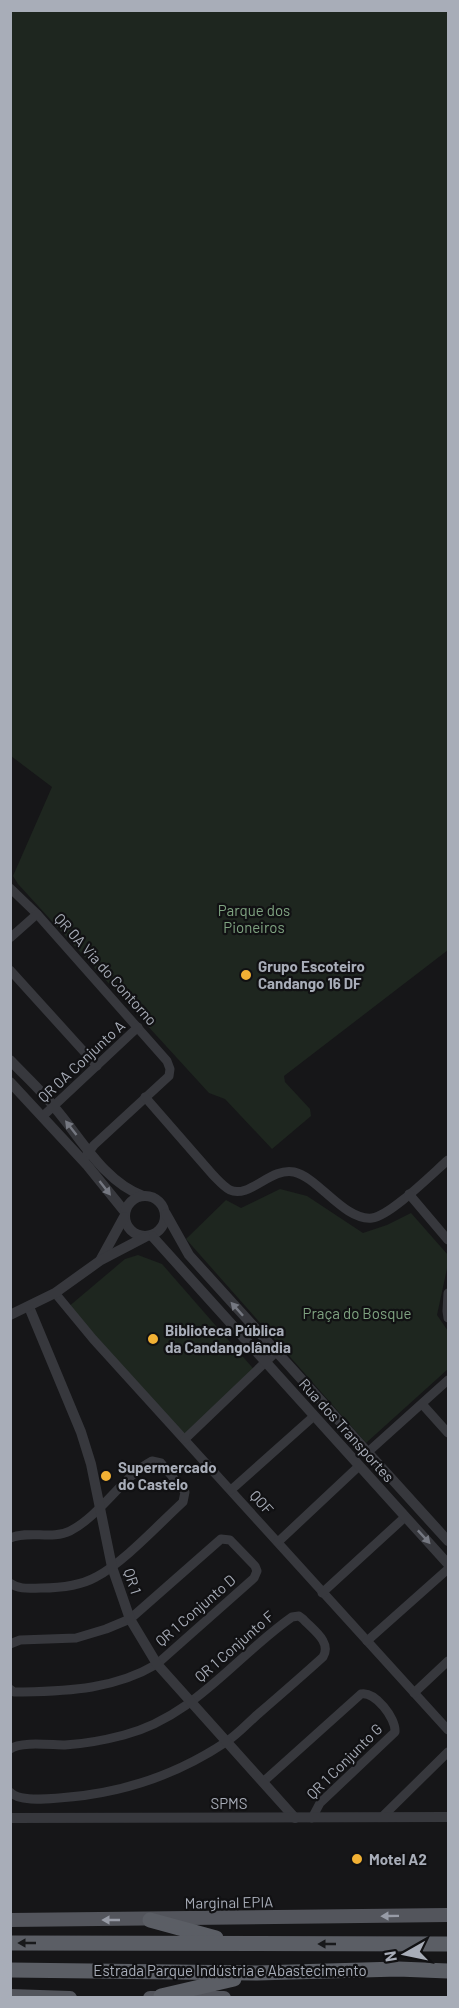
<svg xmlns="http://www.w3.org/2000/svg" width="459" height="2008" font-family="Barlow,sans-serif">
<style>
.green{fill:#1e261f}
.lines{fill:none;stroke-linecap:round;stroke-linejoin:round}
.minor{stroke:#37383d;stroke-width:9}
.tertiary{stroke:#37383d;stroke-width:10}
.primary{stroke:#53555c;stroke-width:14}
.trunk{stroke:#5b5e65;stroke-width:15}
.oneway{fill:#757881}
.oneway2{fill:#979ba6}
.oneway3{fill:#18191b}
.poi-dot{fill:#f2b134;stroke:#111113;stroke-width:2}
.labels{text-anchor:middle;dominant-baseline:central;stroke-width:4.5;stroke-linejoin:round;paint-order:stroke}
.park-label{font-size:15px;fill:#7fa381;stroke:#111113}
.poi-label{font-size:15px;font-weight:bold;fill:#a8adb8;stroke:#111113;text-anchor:start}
.street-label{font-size:15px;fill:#a8adb8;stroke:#111113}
</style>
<rect width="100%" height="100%" fill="#161618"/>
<g class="green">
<polygon points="10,11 448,11 448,950 284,1076 285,1082 310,1109 311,1116 272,1149 225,1099 209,1093 18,884 13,876 52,787 11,756"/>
<polygon points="280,1189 307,1196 363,1233 387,1225 411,1213 448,1255 448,1264 437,1315 448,1331 448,1369 366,1443 186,1239 226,1200 241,1208"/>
<polygon points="138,1255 162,1264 257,1373 188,1439 67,1308 125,1259"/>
</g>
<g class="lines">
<g class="minor">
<polyline points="10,888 37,914 167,1061 170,1069 169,1076 94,1145 85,1157"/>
<polyline points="10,938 37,914"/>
<polyline points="10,970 97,1066"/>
<path d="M145,1097L213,1175C218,1180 224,1187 230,1190C249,1199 271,1167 294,1172C318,1177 344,1221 372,1218C390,1216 433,1173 448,1160"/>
<polyline points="43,1116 138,1027"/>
<polyline points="409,1194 448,1240"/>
<polyline points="55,1293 93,1339 448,1730"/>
<polyline points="448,1293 447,1311 448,1318"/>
<polyline points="422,1404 448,1433"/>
<polyline points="185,1439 276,1352"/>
<polyline points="368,1452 448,1380"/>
<polyline points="231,1490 314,1416"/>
<path d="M10,1538C29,1530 52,1540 70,1531C101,1515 122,1477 152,1461L161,1463L185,1492L183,1502C159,1524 123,1563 96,1577C80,1586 59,1588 41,1588C31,1588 19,1590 10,1583"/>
<polyline points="278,1542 359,1466"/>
<polyline points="322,1593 405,1517"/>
<polyline points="367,1641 448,1569"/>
<path d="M10,1644L20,1640L76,1638L106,1629L130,1619L221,1539L230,1540L255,1566L257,1571L254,1578L157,1664C115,1689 70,1691 23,1692H14L10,1689"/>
<polyline points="414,1693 448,1661"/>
<path d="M10,1749C21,1741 51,1745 65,1745C84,1744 105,1740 124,1735C194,1717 235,1657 292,1617L299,1616L303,1619C313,1630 332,1642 323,1657C301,1677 279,1696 257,1715C247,1724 237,1735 226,1742C175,1776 120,1794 59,1798C46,1799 19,1802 10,1792"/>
<path d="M264,1781L361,1694C375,1691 396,1718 395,1732L320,1803L312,1818"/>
<polyline points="382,1817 448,1752"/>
</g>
<g class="tertiary">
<path d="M10,1060C25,1076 42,1091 55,1108C81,1138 104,1182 143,1196"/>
<polyline points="10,1082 87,1165 125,1212"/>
<circle cx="145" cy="1216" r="20"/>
<polyline points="166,1214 189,1255 448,1541"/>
<polyline points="152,1236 448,1564"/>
<polyline points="101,1259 124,1217"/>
<polyline points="29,1307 81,1432 91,1464 112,1567 130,1619 157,1664 295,1818"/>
<polyline points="10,1315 55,1293 101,1260 145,1237"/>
<polyline points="10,1818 448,1817"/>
</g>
<g class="primary">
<polyline points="10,1920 448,1915"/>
<polyline points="10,1996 70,1998"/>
<polyline points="150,1998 224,1998"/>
</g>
<g class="trunk">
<polyline points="150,1920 216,1938"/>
<polyline points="10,1943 448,1944"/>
<polyline points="10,1970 257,1973 398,1969 448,1971"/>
<polyline points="161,1996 234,1979"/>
</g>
</g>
<defs><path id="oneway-solid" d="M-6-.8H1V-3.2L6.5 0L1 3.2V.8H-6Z" transform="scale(1.5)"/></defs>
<g class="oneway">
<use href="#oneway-solid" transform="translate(71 1128) rotate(-128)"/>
<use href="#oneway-solid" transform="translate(105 1188) rotate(52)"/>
<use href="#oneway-solid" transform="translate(237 1309) rotate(-132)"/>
<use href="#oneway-solid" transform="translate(424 1537) rotate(47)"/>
</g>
<g class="oneway2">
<use href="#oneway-solid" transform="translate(390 1916) rotate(179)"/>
<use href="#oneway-solid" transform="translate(111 1920) rotate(-180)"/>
</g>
<g class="oneway3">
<use href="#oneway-solid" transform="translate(27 1943) rotate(180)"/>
<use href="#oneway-solid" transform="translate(327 1944) rotate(-180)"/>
</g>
<g class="poi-dot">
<circle cx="246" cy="975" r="6"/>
<circle cx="153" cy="1339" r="6"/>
<circle cx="106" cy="1476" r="6"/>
<circle cx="357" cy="1859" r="6"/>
</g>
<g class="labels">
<g class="park-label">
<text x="254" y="910">Parque dos<tspan x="254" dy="17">Pioneiros</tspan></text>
<text x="357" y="1313">Praça do Bosque</text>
</g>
<g class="poi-label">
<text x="258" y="966">Grupo Escoteiro<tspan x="258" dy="17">Candango 16 DF</tspan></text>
<text x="165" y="1330">Biblioteca Pública<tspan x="165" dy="17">da Candangolândia</tspan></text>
<text x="118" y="1467">Supermercado<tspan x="118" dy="17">do Castelo</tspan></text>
<text x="369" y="1859">Motel A2</text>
</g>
<g class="street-label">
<text transform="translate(106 969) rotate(48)">QR 0A Via do Contorno</text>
<text transform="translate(81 1061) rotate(-43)">QR 0A Conjunto A</text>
<text transform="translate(347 1430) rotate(48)">Rua dos Transportes</text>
<text transform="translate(262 1502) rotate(48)">QOF</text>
<text transform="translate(133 1581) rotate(72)">QR 1</text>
<text transform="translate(195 1610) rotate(-41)">QR 1 Conjunto D</text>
<text transform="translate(234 1646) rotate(-41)">QR 1 Conjunto F</text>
<text transform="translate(344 1761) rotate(-45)">QR 1 Conjunto G</text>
<text x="229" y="1803">SPMS</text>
<text transform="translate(229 1902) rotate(-1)">Marginal EPIA</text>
<text x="230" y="1970">Estrada Parque Indústria e Abastecimento</text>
</g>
</g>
<rect width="459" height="2008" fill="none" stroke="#a8adb8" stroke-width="24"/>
<g transform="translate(405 1954) rotate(261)" stroke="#111113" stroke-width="4.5" paint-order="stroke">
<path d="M0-4.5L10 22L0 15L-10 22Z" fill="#a8adb8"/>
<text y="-9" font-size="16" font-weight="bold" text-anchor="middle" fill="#a8adb8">N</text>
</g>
</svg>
